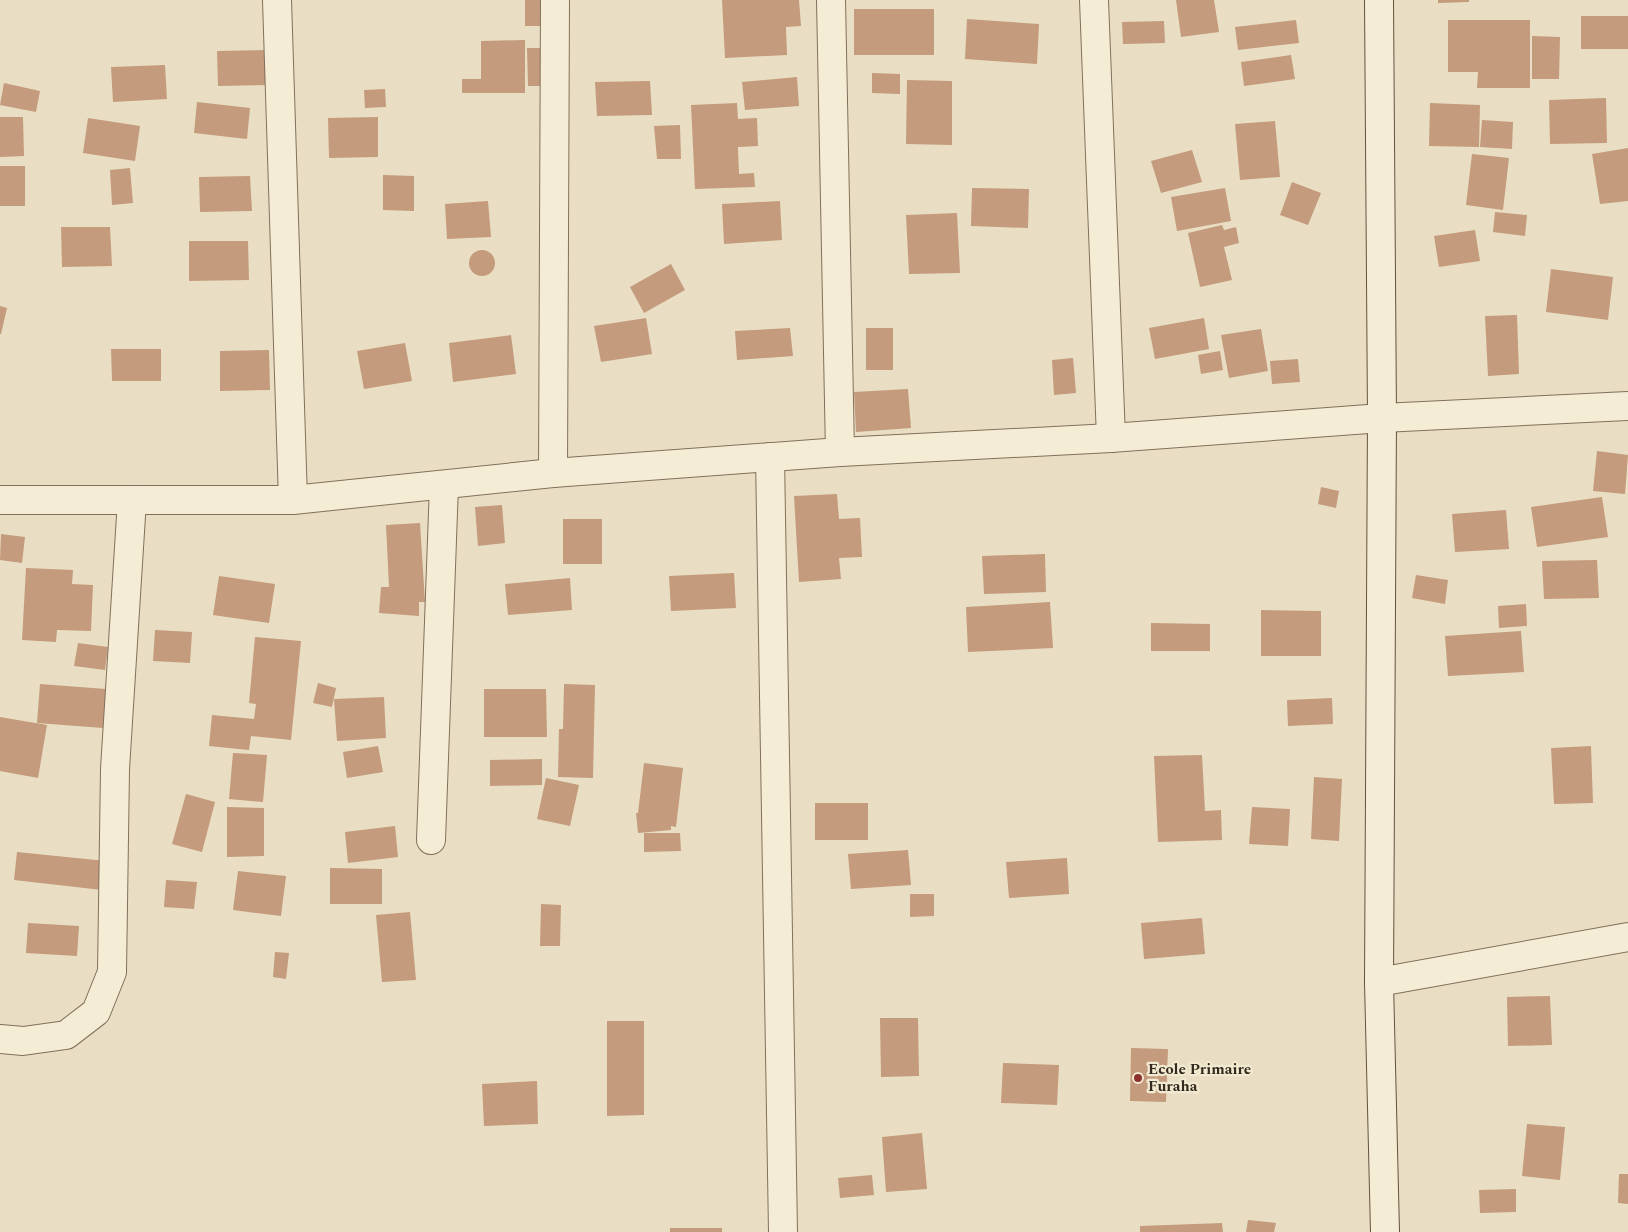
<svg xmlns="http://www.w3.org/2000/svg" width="1628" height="1232" font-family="Spectral,serif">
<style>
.building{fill:#c49b7c}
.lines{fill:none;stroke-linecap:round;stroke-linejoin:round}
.street-casing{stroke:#82705b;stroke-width:30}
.secondary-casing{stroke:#64523f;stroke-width:30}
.street{stroke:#f5ecd5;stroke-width:28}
.secondary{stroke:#f5ecd5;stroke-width:28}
.poi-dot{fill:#8b3231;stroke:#f2e9d1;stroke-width:2}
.labels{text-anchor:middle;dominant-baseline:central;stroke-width:4.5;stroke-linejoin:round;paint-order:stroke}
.poi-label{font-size:15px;font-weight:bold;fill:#33291e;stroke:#f2e9d1;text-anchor:start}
</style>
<rect width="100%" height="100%" fill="#e9dec3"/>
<g class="building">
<rect x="525" y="0" width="21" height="26"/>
<polygon points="722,0 799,0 801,26 786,27 787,55 725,58"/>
<polygon points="1176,0 1214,0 1219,32 1181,37"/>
<polygon points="1438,0 1469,0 1469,2 1438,3"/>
<rect x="854" y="9" width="80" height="46"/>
<rect x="1581" y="16" width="47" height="33"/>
<polygon points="967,19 1039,24 1037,64 965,59"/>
<polygon points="1296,20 1299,43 1238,50 1235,27"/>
<polygon points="1448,20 1530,20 1530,88 1477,88 1478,72 1448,72"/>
<polygon points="1164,21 1165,43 1123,44 1122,22"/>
<polygon points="1532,36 1560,37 1559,79 1532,79"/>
<polygon points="525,40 525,93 462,93 462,79 481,79 481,41"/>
<polygon points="527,48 542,48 552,86 528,86"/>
<polygon points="268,50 269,85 218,86 217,51"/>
<polygon points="1291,55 1295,79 1244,86 1241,62"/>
<polygon points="165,65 167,99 113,102 111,67"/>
<polygon points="872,73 900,74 900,94 872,93"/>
<polygon points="797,77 799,106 745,110 742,82"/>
<polygon points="907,80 952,81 952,145 906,144"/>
<polygon points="650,81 652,115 597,116 595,82"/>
<polygon points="4,83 40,91 36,112 0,105"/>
<polygon points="385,89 386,107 365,108 364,90"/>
<polygon points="1606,98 1607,143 1550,144 1549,100"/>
<polygon points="197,102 250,108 247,139 194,133"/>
<polygon points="737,103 738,119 757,118 758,146 738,147 739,174 754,173 755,187 695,189 691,105"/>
<polygon points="1430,103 1480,105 1479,147 1429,146"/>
<polygon points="0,117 23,117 24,156 0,157"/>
<polygon points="378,117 378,157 329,158 328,118"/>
<polygon points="88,118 140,126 135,161 83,153"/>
<polygon points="1482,120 1513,122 1512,149 1480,147"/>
<polygon points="1275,121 1280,177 1240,180 1235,124"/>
<polygon points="680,125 681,159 657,159 654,126"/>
<polygon points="1628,148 1628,201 1600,204 1592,154"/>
<polygon points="1192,150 1202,182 1161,193 1151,161"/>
<polygon points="1472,154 1509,158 1503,210 1466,205"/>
<rect x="0" y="166" width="25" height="40"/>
<polygon points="130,168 133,203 112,205 110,170"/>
<polygon points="383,175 414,176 414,211 383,210"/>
<polygon points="250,176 252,211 200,212 199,177"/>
<polygon points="1292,182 1321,193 1308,225 1280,215"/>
<polygon points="972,188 1029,189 1028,228 971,226"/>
<polygon points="1225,188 1231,221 1177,231 1171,197"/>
<polygon points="488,201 491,237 447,239 445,204"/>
<polygon points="780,201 782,240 724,244 722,204"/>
<polygon points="1495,212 1527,215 1525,236 1493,232"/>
<polygon points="957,213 960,273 909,274 906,215"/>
<polygon points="1222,225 1224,230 1236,227 1239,243 1224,247 1232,280 1200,287 1188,233"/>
<polygon points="61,227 110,227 112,266 62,267"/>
<polygon points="1475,230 1480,261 1439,267 1434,236"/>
<polygon points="189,241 248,241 249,280 189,281"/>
<circle cx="482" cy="263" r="13"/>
<polygon points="671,264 685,290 644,313 630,287"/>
<polygon points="1551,269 1613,277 1608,320 1546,312"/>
<polygon points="0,306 7,308 1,334 0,334"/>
<polygon points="1517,315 1519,374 1488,376 1485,316"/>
<polygon points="646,318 652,354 601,362 594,326"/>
<polygon points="1204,318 1209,349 1155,359 1149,328"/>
<polygon points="790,328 793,356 737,360 735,331"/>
<rect x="866" y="328" width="27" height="42"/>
<polygon points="1261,329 1268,371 1229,378 1221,335"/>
<polygon points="511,335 516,374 453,382 449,343"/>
<polygon points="405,343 412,381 364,389 357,351"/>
<polygon points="111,349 161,349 161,381 112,381"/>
<polygon points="269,350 270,390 220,391 220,351"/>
<polygon points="1220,351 1223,370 1201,374 1198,355"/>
<polygon points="1073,358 1076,393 1054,395 1052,360"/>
<polygon points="1298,359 1300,382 1272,384 1270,361"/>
<polygon points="908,389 911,428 856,432 854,392"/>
<polygon points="1597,451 1628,455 1625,494 1593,491"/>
<polygon points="1321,487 1339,491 1336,508 1318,504"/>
<polygon points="837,494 839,519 860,518 862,557 839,558 841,579 799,582 794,496"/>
<polygon points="1602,497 1608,537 1537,547 1531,507"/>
<polygon points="502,505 505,543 478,546 475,507"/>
<polygon points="1506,510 1509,549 1455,552 1452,514"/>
<rect x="563" y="519" width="39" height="45"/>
<polygon points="420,523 425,602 419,602 419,616 379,613 381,587 389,587 386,525"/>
<polygon points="1,534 25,537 22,563 0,560"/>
<polygon points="1045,554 1046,592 984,594 982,556"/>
<polygon points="1597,560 1599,598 1544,599 1542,561"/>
<polygon points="26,568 73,570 72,584 93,585 91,631 57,630 56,642 22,640"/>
<polygon points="734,573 736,608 671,611 669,576"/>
<polygon points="1416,575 1448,580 1445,604 1412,598"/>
<polygon points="219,576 275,584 269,623 213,615"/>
<polygon points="570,578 572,610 508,615 505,584"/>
<polygon points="1050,602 1053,648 968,652 966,607"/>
<polygon points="1526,604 1527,626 1499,628 1498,606"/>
<polygon points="1261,610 1321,611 1321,656 1261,656"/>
<polygon points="1151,623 1210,624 1210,651 1151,651"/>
<polygon points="155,630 192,632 190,663 153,661"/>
<polygon points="1521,631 1524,672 1448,676 1445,636"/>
<polygon points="255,637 301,641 291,740 251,736 249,750 209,746 212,715 254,719 256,704 249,703"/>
<polygon points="78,643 108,647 105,670 74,666"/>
<polygon points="318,683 336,688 332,707 313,703"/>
<polygon points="40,684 106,689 103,728 37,723"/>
<polygon points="564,684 595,685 593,778 558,777 559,729 563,729"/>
<polygon points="484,689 546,689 547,737 484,737"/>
<polygon points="384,697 386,738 337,741 334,699"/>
<polygon points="1332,698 1333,724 1288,726 1287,700"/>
<polygon points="0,717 47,725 38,778 0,771"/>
<polygon points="378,746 383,772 347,778 343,752"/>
<polygon points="1591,746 1593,803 1554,804 1551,748"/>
<polygon points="233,753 267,755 263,802 229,799"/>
<polygon points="1202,755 1205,811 1221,810 1222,840 1158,842 1154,756"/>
<polygon points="542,759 542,785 490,786 490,760"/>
<polygon points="644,763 683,768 676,827 671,826 671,830 638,833 636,813 638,813"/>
<polygon points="1314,777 1342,779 1339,841 1311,839"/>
<polygon points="546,778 579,785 570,826 537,819"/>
<polygon points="186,794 215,802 202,852 172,844"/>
<rect x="815" y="803" width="53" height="37"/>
<polygon points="227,807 264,808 264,856 227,857"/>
<polygon points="1252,807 1290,809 1288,846 1249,844"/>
<polygon points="395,826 398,857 348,863 345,832"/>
<polygon points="644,833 680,833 681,851 644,852"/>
<polygon points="908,850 911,885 851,889 848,854"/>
<polygon points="17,852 106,861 102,890 14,880"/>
<polygon points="1067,858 1069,894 1009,898 1006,862"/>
<polygon points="330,868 382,869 382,904 330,904"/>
<polygon points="238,871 286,876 281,916 233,910"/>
<polygon points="166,880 197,882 194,909 164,907"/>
<polygon points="910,894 934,894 934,916 910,917"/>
<polygon points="541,904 561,905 560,946 540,946"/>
<polygon points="410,912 416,980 382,982 376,915"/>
<polygon points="1202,918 1205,954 1144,959 1141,923"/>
<polygon points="28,923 79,926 77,956 26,953"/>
<polygon points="275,952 289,953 286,979 273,977"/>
<polygon points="1550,996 1552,1045 1508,1046 1507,997"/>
<polygon points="880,1018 918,1018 919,1076 881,1077"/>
<polygon points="607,1021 644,1021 644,1115 607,1116"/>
<polygon points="1131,1048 1168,1049 1166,1102 1130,1101"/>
<polygon points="1003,1063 1059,1065 1057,1105 1001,1103"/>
<polygon points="537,1081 538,1124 484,1126 482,1084"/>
<polygon points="1527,1124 1565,1127 1560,1180 1522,1176"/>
<polygon points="922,1133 927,1189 886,1192 882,1137"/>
<polygon points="1619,1174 1628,1174 1628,1204 1618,1203"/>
<polygon points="872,1175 874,1195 840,1198 838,1178"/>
<polygon points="1516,1189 1516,1212 1480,1213 1479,1190"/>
<polygon points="1248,1220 1276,1223 1274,1232 1246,1232"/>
<polygon points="1222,1223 1223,1232 1140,1232 1140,1226"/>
<rect x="670" y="1228" width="52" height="4"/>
</g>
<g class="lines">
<g class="street-casing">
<g id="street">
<polyline points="277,0 293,500"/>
<polyline points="831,0 840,452"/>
<polyline points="1094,0 1111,438"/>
<polyline points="770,457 783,1232"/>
<polyline points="553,473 555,0"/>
<polyline points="0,500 293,500 553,473 840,452 1111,438 1382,418 1628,406"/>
<polyline points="431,840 444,485"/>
<polyline points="1379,982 1628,937"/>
<polyline points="0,1039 23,1041 66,1035 96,1012 112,972 115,769 132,500"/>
</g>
</g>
<g class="secondary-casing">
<polyline id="secondary" points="1379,0 1382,418 1379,982 1385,1232"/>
</g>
<use href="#street" class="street"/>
<use href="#secondary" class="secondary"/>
</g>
<circle class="poi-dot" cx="1138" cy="1078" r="5"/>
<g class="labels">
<g class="poi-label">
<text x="1148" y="1069">Ecole Primaire<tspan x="1148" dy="17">Furaha</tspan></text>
</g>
</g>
</svg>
